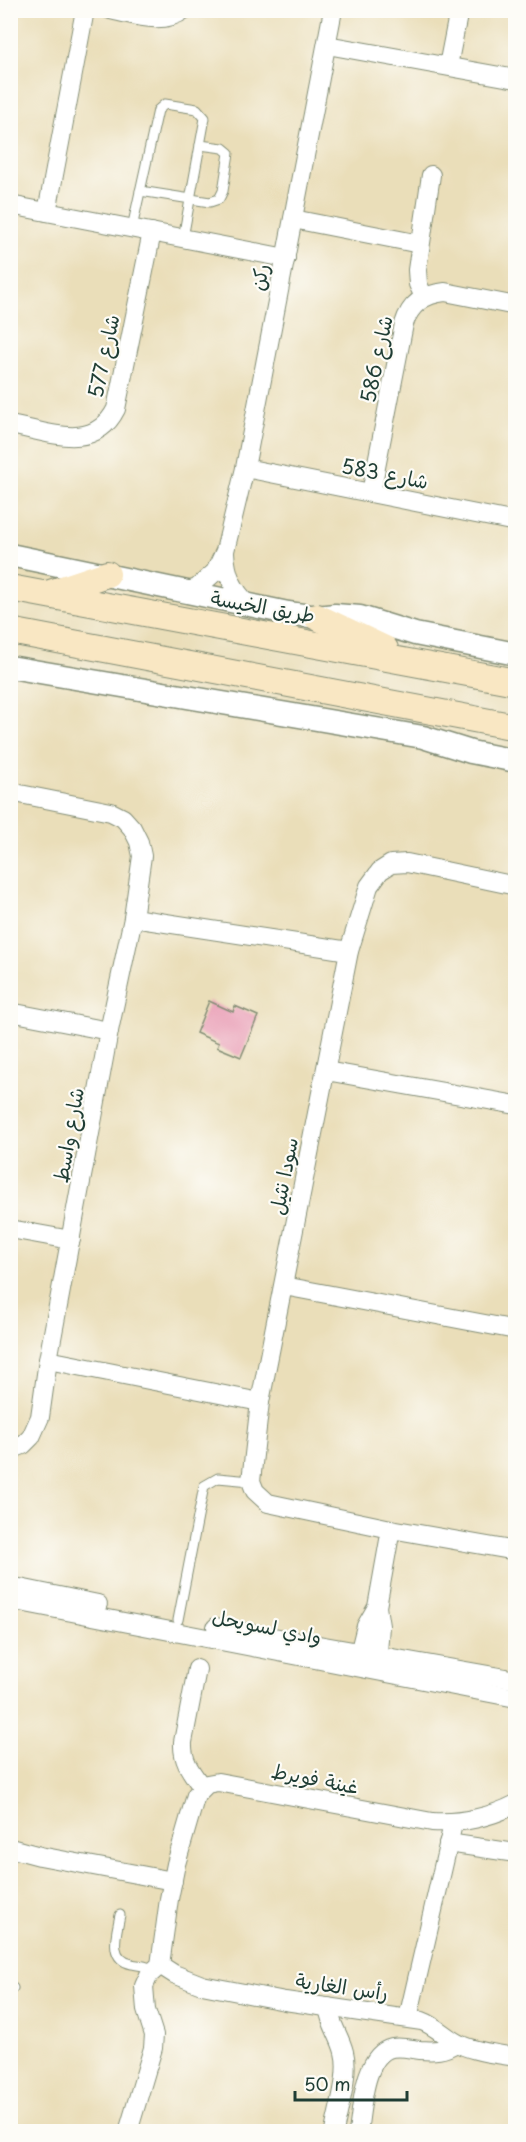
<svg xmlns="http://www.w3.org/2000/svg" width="526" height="2142" font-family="'Playpen Sans','Playpen Sans Arabic',sans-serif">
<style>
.building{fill:#e99eb6}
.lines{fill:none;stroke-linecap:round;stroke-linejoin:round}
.service-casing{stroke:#848e76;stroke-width:11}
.minor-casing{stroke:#848e76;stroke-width:20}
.tertiary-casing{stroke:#848e76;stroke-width:25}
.secondary-casing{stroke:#848e76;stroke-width:28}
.service{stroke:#fff;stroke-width:9}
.minor{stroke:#fff;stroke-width:18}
.tertiary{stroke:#fff;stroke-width:22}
.secondary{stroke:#f9e7c3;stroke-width:26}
.labels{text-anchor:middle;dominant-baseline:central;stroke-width:4.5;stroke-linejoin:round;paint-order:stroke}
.street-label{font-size:20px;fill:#1f3d34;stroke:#fdfcf7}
</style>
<rect width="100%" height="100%" fill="#fdfcf7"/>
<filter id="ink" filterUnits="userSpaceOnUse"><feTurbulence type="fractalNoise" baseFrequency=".0167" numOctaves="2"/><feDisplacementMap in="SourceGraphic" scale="12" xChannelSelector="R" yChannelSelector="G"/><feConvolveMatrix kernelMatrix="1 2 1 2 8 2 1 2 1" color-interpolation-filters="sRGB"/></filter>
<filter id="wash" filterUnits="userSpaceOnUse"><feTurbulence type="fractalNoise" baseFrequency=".008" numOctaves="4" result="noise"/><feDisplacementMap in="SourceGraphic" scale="24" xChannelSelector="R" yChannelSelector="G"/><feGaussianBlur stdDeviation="1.35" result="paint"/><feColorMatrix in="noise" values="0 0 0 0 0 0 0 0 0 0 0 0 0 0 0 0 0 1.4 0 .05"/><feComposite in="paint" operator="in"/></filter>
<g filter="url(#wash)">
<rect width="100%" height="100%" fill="#eadeb9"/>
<g id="blocks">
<polygon class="building" points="209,1001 233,1012 235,1006 258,1016 241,1057 217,1047 219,1043 196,1033"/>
</g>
</g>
<g filter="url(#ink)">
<use href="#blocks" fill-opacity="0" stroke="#848e76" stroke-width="1.5"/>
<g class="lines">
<g class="service-casing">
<g id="service">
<polyline points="140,191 210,202 219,199 223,191 229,153 223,148 200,145"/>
<polyline points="132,228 158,110 165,104 197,109 205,118 183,238"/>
<polyline points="178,1620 204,1486 218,1478 251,1481"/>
<path d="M120,1915C117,1932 107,1959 132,1964C140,1966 148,1965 155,1971"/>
<polyline points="10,1987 13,1988"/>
</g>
</g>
<g class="minor-casing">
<g id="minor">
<path d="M110,10C135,15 162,26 184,10"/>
<polyline points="327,45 516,79"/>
<polyline points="448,66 459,10"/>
<polyline points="10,205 286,258"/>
<polyline points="47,212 85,10"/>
<polyline points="293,219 420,244"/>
<polyline points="424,297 418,284 417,270 431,175"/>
<path d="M10,425C49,432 94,453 116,409L152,232"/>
<polyline points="245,468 516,522"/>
<path d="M371,493L404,324C410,304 424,294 445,292L516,306"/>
<path d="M225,552C226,575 233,590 249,605"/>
<polyline points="185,592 197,588 215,572 225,551 245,468 333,10"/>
<polyline points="10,792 111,812 123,818 132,828 139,842 142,856 133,918 109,1031 48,1360 40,1417 31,1437 23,1445 10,1450"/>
<polyline points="516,886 407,863 391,864 380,871 369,886 349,951 260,1402 251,1481 255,1491 268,1503 391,1529 516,1551"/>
<polyline points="133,918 349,951"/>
<polyline points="10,1012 109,1031"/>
<polyline points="326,1071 516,1105"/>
<polyline points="10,1229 71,1240"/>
<polyline points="284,1286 516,1330"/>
<polyline points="48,1360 260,1402"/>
<polyline points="10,1586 98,1604"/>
<polyline points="10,1600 516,1698"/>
<polyline points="216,1627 516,1680"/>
<polyline points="357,1662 366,1626 377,1607 391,1529"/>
<polyline points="377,1665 380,1626 377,1607"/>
<path d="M197,1669L183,1742C182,1761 191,1772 202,1787"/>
<polyline points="448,1843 516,1853"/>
<polyline points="10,1848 40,1856 173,1881"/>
<path d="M160,1965L174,1974L202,1985L285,2001L422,2021C436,2026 445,2037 459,2044C476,2052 497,2054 516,2057"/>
<path d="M328,2007C330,2024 340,2036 344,2052C350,2074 338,2109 334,2132"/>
<polyline points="408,2018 453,1824"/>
<path d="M128,2132L153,2048L154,2035L146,2010L144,1986L149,1975L160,1965L169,1899L176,1864L196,1795L207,1784L218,1782L432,1822C460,1824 491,1817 516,1804"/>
<path d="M358,2132C362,2108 364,2054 392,2048C401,2046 411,2049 420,2050C434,2051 444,2051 456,2043"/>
</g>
</g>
<g class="tertiary-casing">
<g id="tertiary">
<polyline points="10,555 288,613 317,617 335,615 360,617 415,634 516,654"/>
<polyline points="10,667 423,737 471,752 516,761"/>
</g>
</g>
<g class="secondary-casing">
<g id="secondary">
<polyline points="10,588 516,682"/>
<polyline points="50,593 107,574"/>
<polyline points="317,617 385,649"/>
<polyline points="10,631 516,727"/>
</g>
</g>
<use href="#service" class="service"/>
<use href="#minor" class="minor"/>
<use href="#tertiary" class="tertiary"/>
<use href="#secondary" class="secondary"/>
</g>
</g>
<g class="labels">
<g class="street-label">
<text transform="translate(259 277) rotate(-79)">ركن</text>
<text transform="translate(103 356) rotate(-78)">شارع 577</text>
<text transform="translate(376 359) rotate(-78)">شارع 586</text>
<text transform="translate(385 473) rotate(11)">شارع 583</text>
<text transform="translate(263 606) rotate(10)">طريق الخيسة</text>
<text transform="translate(68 1135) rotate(-80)">شارع واسط</text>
<text transform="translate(283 1176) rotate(-79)">سودا نثيل</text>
<text transform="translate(267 1626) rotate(11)">وادي لسويحل</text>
<text transform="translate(315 1778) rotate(11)">غينة فويرط</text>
<text transform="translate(342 1986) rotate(8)">رأس الغارية</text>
</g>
</g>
<rect width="526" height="2142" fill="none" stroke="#fdfcf7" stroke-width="36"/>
<path d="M295 2091v9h112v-9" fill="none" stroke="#1f3d34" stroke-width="3"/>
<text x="304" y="2091" font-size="18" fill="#1f3d34" stroke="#fdfcf7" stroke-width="4.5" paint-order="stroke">50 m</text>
</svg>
